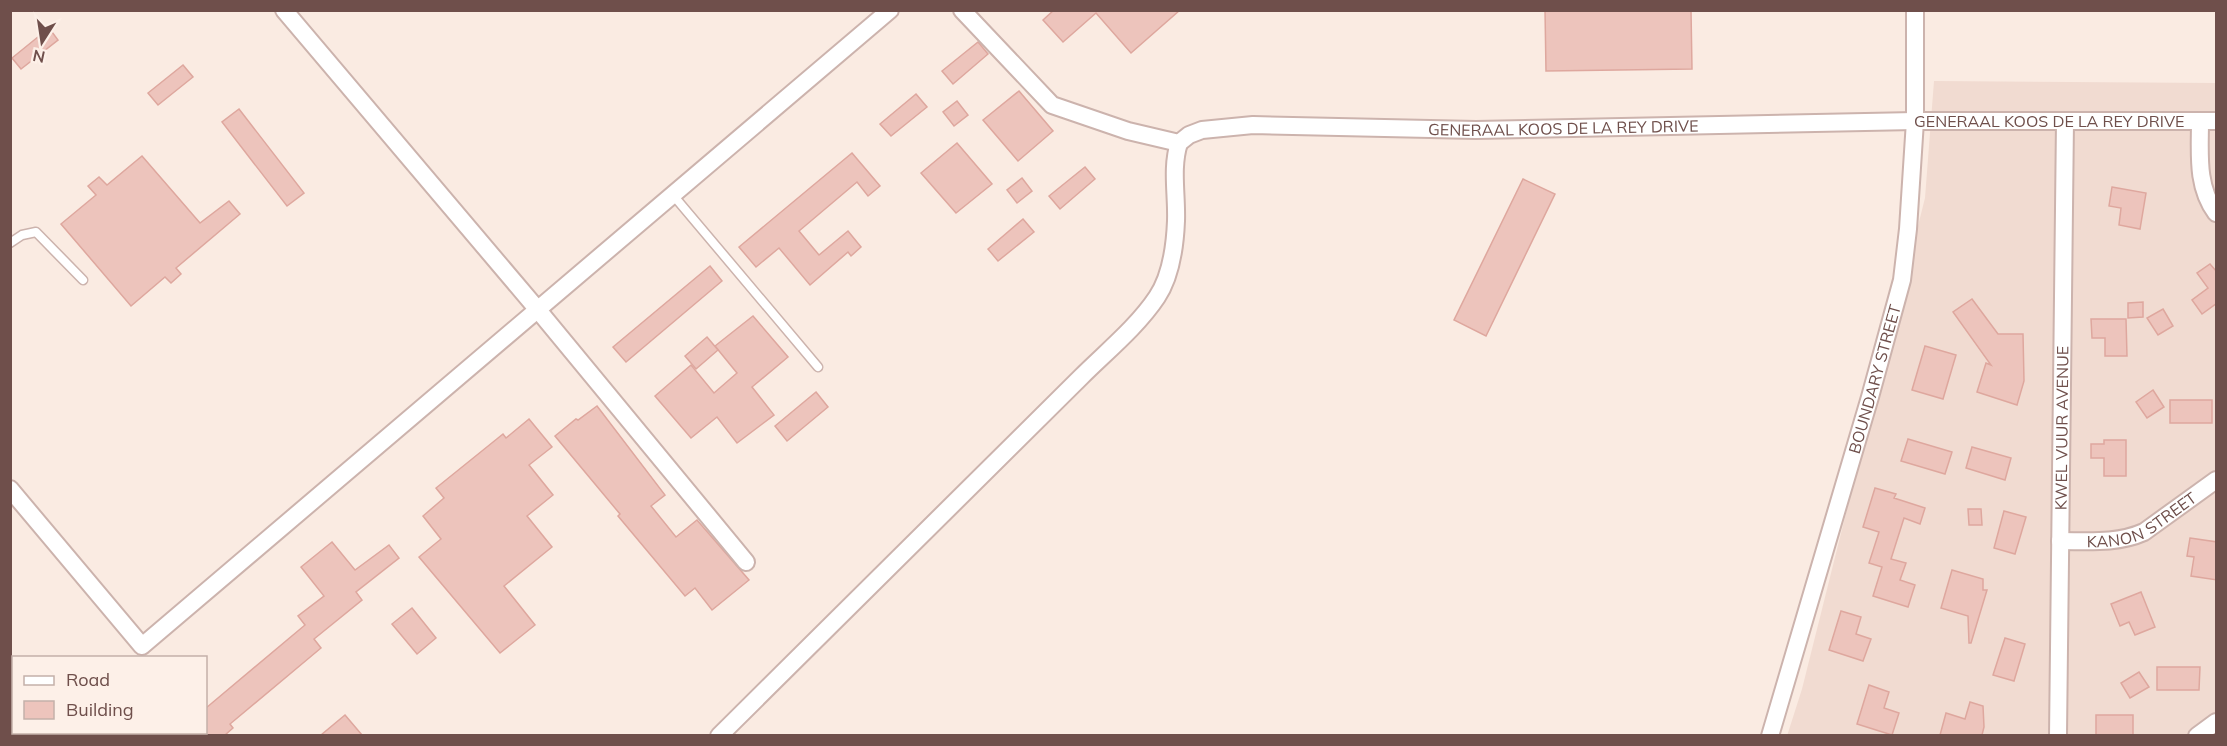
<svg xmlns="http://www.w3.org/2000/svg" width="2227" height="746" font-family="Mulish,sans-serif">
<style>
.residential{fill:#f1dbd1}
.building{fill:#edc4bc;stroke:#dea79e;stroke-width:1.5}
.lines{fill:none;stroke-linecap:round;stroke-linejoin:round}
.lane-casing{stroke:#ccb3ad;stroke-width:11}
.street-casing{stroke:#ccb3ad;stroke-width:20}
.lane{stroke:#fff;stroke-width:8}
.street{stroke:#fff;stroke-width:16}
.labels{text-anchor:middle;dominant-baseline:central;stroke-width:4.5;stroke-linejoin:round;paint-order:stroke}
.street-label{font-size:16px;fill:#6f4f4b;stroke:#fdf0e8}
</style>
<rect width="100%" height="100%" fill="#faebe2"/>
<polygon class="residential" points="1934,81 2216,83 2216,735 1787,736 1802,689 1925,198"/>
<g class="building">
<polygon points="1054,10 1180,10 1131,53 1096,13 1063,42 1043,20"/>
<polygon points="1545,10 1691,10 1692,69 1546,71"/>
<polygon points="49,28 58,40 21,69 12,58"/>
<polygon points="978,42 988,54 953,84 942,71"/>
<polygon points="183,65 193,77 158,105 148,93"/>
<polygon points="1019,91 1053,131 1018,161 983,120"/>
<polygon points="916,94 927,107 891,136 880,124"/>
<polygon points="957,101 968,115 954,126 943,112"/>
<polygon points="239,109 304,193 287,206 222,122"/>
<polygon points="957,143 992,184 956,213 921,173"/>
<polygon points="852,153 880,186 868,196 857,182 799,231 819,255 848,231 861,247 851,256 848,252 810,285 779,248 756,267 739,247"/>
<polygon points="142,156 200,223 229,201 240,214 176,268 181,274 171,283 165,277 131,306 61,224 96,195 88,186 99,177 107,185"/>
<polygon points="1085,167 1095,179 1060,209 1049,196"/>
<polygon points="1022,178 1032,191 1017,203 1007,190"/>
<polygon points="1523,179 1555,194 1486,336 1454,320"/>
<polygon points="2112,187 2146,193 2140,229 2119,225 2121,208 2109,206"/>
<polygon points="1023,219 1034,232 998,261 988,249"/>
<polygon points="2210,264 2217,272 2217,303 2202,314 2192,300 2208,288 2197,273"/>
<polygon points="710,266 722,281 626,362 613,347"/>
<polygon points="1972,299 1998,334 2023,334 2024,381 2017,405 1977,392 1986,363 1991,365 1953,312"/>
<polygon points="2143,302 2143,317 2128,318 2128,303"/>
<polygon points="2163,309 2173,326 2158,335 2147,318"/>
<polygon points="753,316 788,357 752,387 774,415 737,443 717,417 691,438 655,396 691,365 714,393 737,373 715,346"/>
<polygon points="2091,319 2126,319 2127,356 2105,356 2105,338 2092,338"/>
<polygon points="707,337 718,350 696,369 685,356"/>
<polygon points="1925,346 1956,355 1943,399 1912,390"/>
<polygon points="2153,390 2164,407 2147,418 2136,402"/>
<polygon points="816,392 828,407 787,441 775,426"/>
<rect x="2170" y="400" width="42" height="23"/>
<polygon points="597,406 665,495 651,506 676,537 697,520 749,580 712,610 695,588 685,596 618,516 620,514 555,436 576,419 578,420"/>
<polygon points="529,419 552,447 529,465 553,495 527,516 552,547 504,586 535,625 500,653 419,557 441,539 423,516 444,498 436,488 503,434 506,438"/>
<polygon points="1908,439 1952,452 1945,474 1901,461"/>
<polygon points="2104,440 2126,440 2126,476 2104,476 2104,458 2091,458 2091,444 2104,444"/>
<polygon points="1972,447 2011,458 2005,480 1966,468"/>
<polygon points="1875,488 1896,494 1894,498 1925,508 1920,524 1904,518 1891,559 1906,563 1900,580 1915,585 1908,607 1873,596 1882,567 1869,563 1879,532 1863,527"/>
<polygon points="1968,509 1981,509 1982,525 1969,525"/>
<polygon points="2004,511 2026,517 2015,554 1994,548"/>
<polygon points="2190,538 2217,542 2217,580 2191,576 2194,557 2187,556"/>
<polygon points="332,542 355,570 389,545 399,558 356,592 362,600 314,639 321,648 230,724 233,728 225,735 206,735 206,708 305,625 298,616 324,596 301,567"/>
<polygon points="1952,570 1983,579 1983,590 1987,590 1971,643 1969,643 1968,616 1941,608"/>
<polygon points="2141,592 2155,627 2135,635 2129,622 2120,626 2111,604"/>
<polygon points="412,608 436,638 417,654 392,624"/>
<polygon points="1841,611 1861,617 1856,634 1871,639 1863,661 1829,650"/>
<polygon points="2005,638 2025,644 2014,681 1993,675"/>
<polygon points="2157,667 2200,667 2199,690 2157,690"/>
<polygon points="2139,672 2149,687 2130,698 2121,683"/>
<polygon points="1869,685 1889,692 1884,708 1899,713 1892,735 1857,724"/>
<polygon points="1970,702 1983,706 1984,727 1982,735 1940,735 1946,713 1965,719"/>
<polygon points="345,715 362,735 321,735"/>
<rect x="2096" y="715" width="37" height="20"/>
</g>
<g class="lines">
<g class="lane-casing">
<g id="lane">
<polyline points="673,195 818,367"/>
<polyline points="10,243 22,235 36,232 83,280"/>
</g>
</g>
<g class="street-casing">
<g id="street">
<polyline points="284,10 538,310 746,562"/>
<path id="s1" d="M962,10L1052,105L1128,131L1179,143L1189,135L1202,130L1253,125L1476,130L1915,121H2216"/>
<path d="M2200,121C2200,153 2196,186 2216,213"/>
<polyline points="10,489 142,646 890,10"/>
<path id="s2" d="M2060,541C2088,541 2117,544 2144,532L2216,480"/>
<path d="M719,736L1081,377C1106,352 1137,327 1157,297C1171,276 1175,246 1176,221C1177,195 1171,168 1179,143"/>
<path id="s3" d="M1770,736L1870,397L1902,280L1908,229L1915,121V10"/>
<path id="s4" d="M2058,736L2065,121"/>
<polyline points="2197,736 2216,722"/>
</g>
</g>
<use href="#lane" class="lane"/>
<use href="#street" class="street"/>
</g>
<g class="labels">
<g class="street-label">
<text stroke="none"><textPath href="#s1" startOffset="1138">GENERAAL KOOS DE LA REY DRIVE</textPath></text>
<text stroke="none"><textPath href="#s1" startOffset="652">GENERAAL KOOS DE LA REY DRIVE</textPath></text>
<text stroke="none"><textPath href="#s3" startOffset="372">BOUNDARY STREET</textPath></text>
<text stroke="none"><textPath href="#s4" startOffset="308">KWEL VUUR AVENUE</textPath></text>
<text stroke="none"><textPath href="#s2" startOffset="87">KANON STREET</textPath></text>
</g>
</g>
<rect width="2227" height="746" fill="none" stroke="#6f4f4b" stroke-width="24"/>
<rect x="12" y="656" width="195" height="78" fill="#fdf0e8" stroke="#c4b0a9" stroke-width="1.5"/>
<rect x="24" y="676" width="30" height="9" fill="#ffffff" stroke="#c4b0a9" stroke-width="1.5"/>
<text x="66" y="686" font-size="18" fill="#6f4f4b">Road</text>
<rect x="24" y="701" width="30" height="18" fill="#edc4bc" stroke="#c4b0a9" stroke-width="1.5"/>
<text x="66" y="716" font-size="18" fill="#6f4f4b">Building</text>
<g transform="translate(42 42) rotate(192)" stroke="#fdf0e8" stroke-width="4.5" paint-order="stroke">
<path d="M0-4.5L10 22L0 15L-10 22Z" fill="#6f4f4b"/>
<text y="-9" font-size="16" font-weight="bold" text-anchor="middle" fill="#6f4f4b">N</text>
</g>
</svg>
